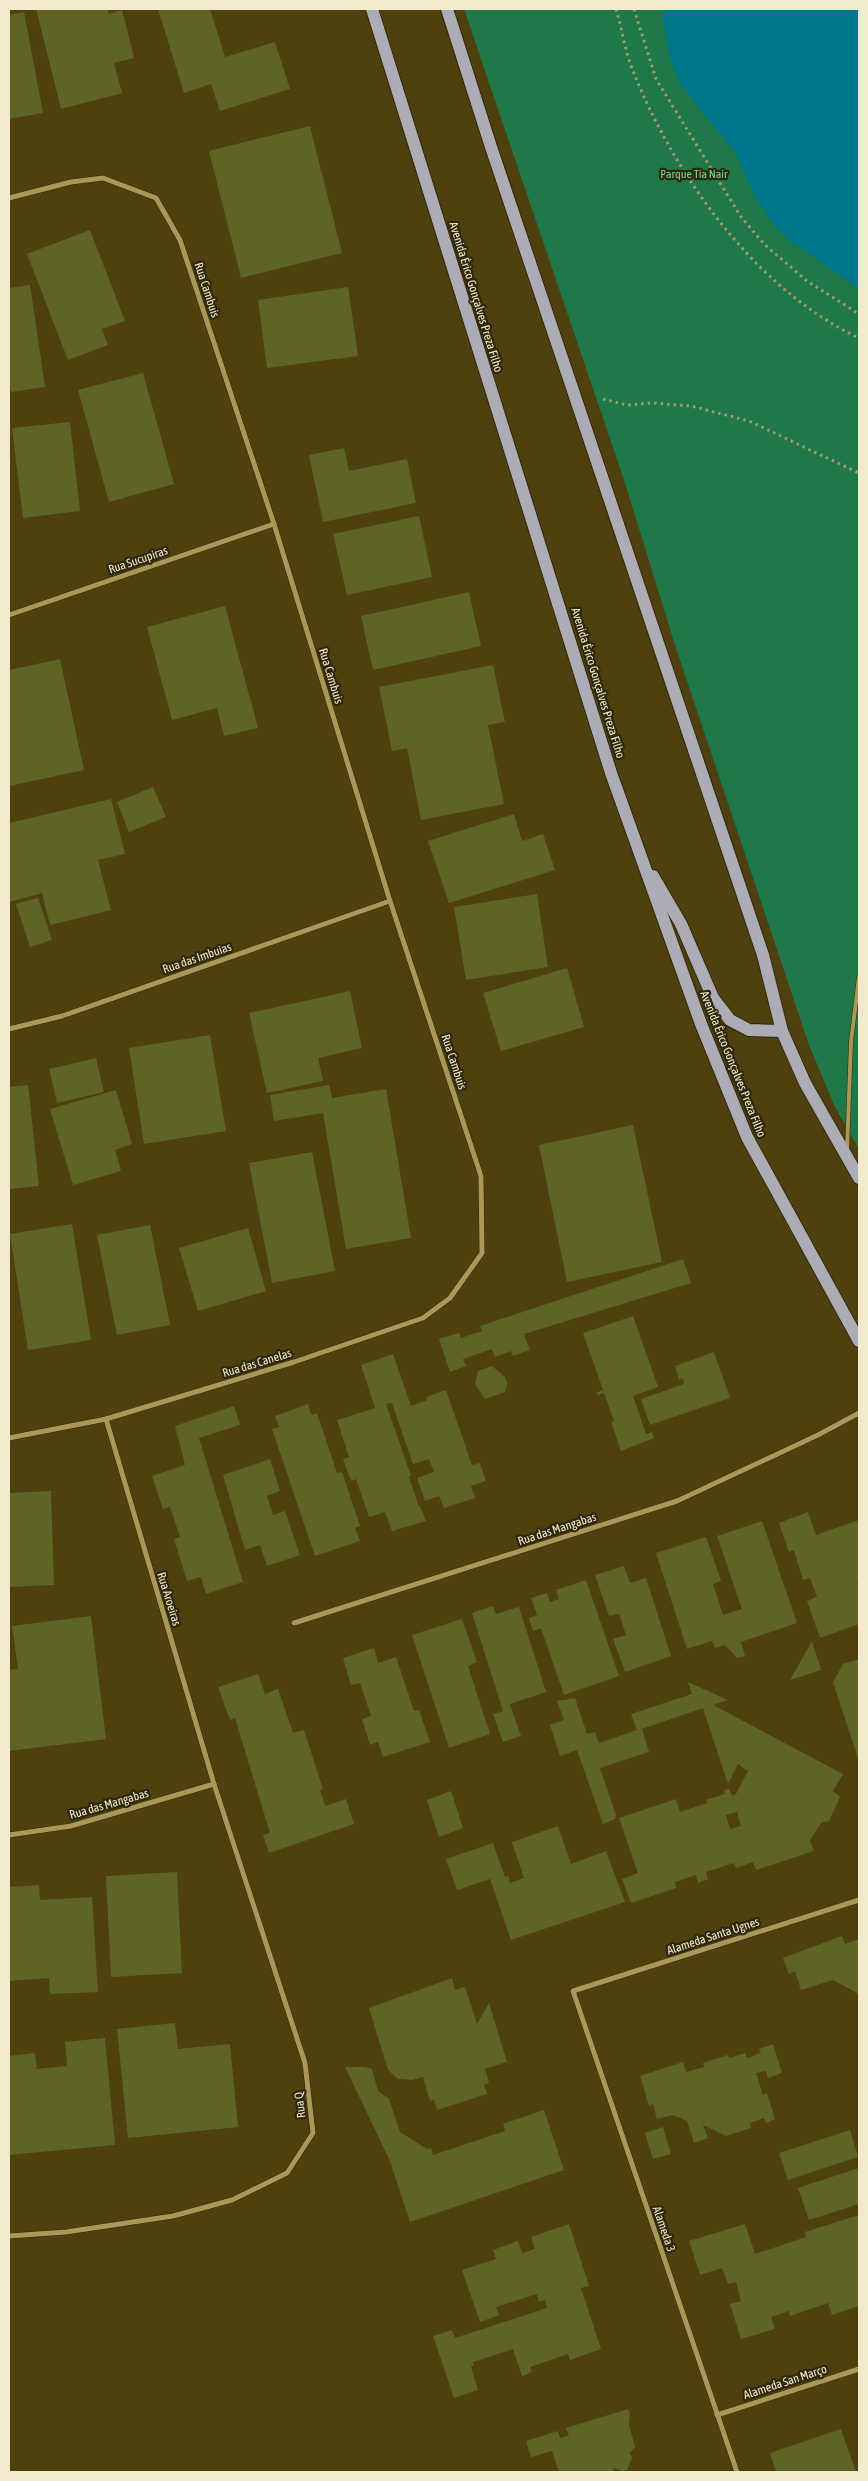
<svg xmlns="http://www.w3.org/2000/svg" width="868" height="2481" font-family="'Asap Condensed',sans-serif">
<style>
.green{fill:#1f7847}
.water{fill:#00778a}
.building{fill:#5e6425;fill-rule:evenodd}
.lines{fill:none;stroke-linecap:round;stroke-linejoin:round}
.lane-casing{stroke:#312805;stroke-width:5}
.street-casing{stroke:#312805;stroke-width:6}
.primary-casing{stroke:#312805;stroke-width:14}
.path{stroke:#a49a71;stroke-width:3;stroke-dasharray:2.5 4;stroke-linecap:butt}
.lane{stroke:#a99858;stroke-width:4}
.street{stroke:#a99858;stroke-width:5}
.primary{stroke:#abacb6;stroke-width:12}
.labels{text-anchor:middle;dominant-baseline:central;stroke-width:4.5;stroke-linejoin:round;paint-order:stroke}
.park-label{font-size:12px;fill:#6cde98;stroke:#2f280d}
.street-label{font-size:12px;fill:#f2eaca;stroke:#2f280d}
</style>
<rect width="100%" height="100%" fill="#4e410f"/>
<polygon class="green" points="464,9 859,9 859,1149 835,1107 809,1045 675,645 624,480"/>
<polygon class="water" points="662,9 859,9 859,289 789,240 774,225 755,197 736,154 679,82 669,55"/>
<g class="building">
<polygon points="36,9 107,9 109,14 122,10 134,58 114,63 122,93 61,109"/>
<polygon points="158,9 210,9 225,57 275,42 290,89 220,111 211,84 184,93"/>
<polygon points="24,12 43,113 9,119 9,15"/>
<polygon points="310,126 342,253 241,278 209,151"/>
<polygon points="90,230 125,321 102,329 108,345 68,360 27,254"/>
<polygon points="30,285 45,387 11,392 9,376 9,288"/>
<polygon points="348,287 358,356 267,368 258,300"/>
<polygon points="143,373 174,484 109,502 78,390"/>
<polygon points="70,422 80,511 23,518 12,428"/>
<polygon points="344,448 349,471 407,459 416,503 323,522 309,455"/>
<polygon points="419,516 432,577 347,595 333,534"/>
<polygon points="469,592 481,646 373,670 361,616"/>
<polygon points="225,606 258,728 224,736 217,708 172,720 147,627"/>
<polygon points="60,659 84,770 9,786 9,670"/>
<polygon points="493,665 505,722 488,725 504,804 421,820 407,748 392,751 379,687"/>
<polygon points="153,787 166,817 129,832 117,802"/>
<polygon points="111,799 125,854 98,860 111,910 50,925 42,893 9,902 9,823"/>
<polygon points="514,814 522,841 543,834 555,870 449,903 428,841"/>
<polygon points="537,894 548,967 466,980 454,907"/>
<polygon points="38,898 52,940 30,947 16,904"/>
<polygon points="567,968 584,1027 501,1051 483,993"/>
<polygon points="350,991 362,1048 318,1058 323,1081 267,1093 249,1013"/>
<polygon points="210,1035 226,1131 144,1144 129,1048"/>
<polygon points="96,1058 104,1092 57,1103 49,1069"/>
<polygon points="28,1085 39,1186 9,1189 9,1087"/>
<polygon points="329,1085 332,1098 386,1089 411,1238 346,1249 323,1113 274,1121 270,1095"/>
<polygon points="116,1090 132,1144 115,1150 121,1171 73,1185 50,1109"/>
<polygon points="633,1125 662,1262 567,1282 539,1145"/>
<polygon points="312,1152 335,1271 272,1283 249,1163"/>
<polygon points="72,1224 91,1340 28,1350 10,1234"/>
<polygon points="150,1225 170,1325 117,1335 97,1235"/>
<polygon points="248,1228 266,1291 198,1311 179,1248"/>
<polygon points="683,1259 691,1283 524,1334 530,1350 513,1356 511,1351 495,1357 492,1349 463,1359 466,1366 450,1372 439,1339 459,1333 461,1338 482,1331 480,1326"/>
<polygon points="633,1316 658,1387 633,1396 646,1434 652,1432 654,1438 621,1451 611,1422 614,1421 604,1393 598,1395 596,1393 603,1390 583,1333"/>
<polygon points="714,1352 730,1398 650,1425 641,1399 684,1384 683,1378 679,1380 675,1366"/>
<polygon points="393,1354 411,1406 427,1400 426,1397 446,1390 472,1465 480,1463 486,1481 471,1486 475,1498 444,1508 439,1496 425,1501 417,1478 434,1472 429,1459 413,1464 392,1403 386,1404 411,1476 409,1477 419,1507 420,1506 426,1521 392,1531 385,1512 369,1517 356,1479 351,1481 343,1459 349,1457 337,1420 375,1408 361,1365"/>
<polygon points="492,1366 505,1377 507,1383 505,1392 485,1399 475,1384 478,1371"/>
<polygon points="308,1404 311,1415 317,1413 337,1473 342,1472 360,1526 355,1528 360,1541 315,1556 272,1429 279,1427 275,1416"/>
<polygon points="234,1406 240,1425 199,1438 243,1582 206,1594 201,1577 187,1581 174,1539 180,1537 170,1507 163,1509 152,1476 185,1465 175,1426"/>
<polygon points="270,1459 280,1491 267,1496 273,1515 285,1511 300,1555 267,1566 260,1545 245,1550 223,1475"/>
<polygon points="51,1491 54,1585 9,1587 9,1493"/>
<polygon points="808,1512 816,1535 859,1520 859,1582 857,1583 859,1589 859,1624 820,1638 807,1601 817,1597 810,1578 803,1580 794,1550 789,1552 779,1523"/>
<polygon points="762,1521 797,1623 741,1642 745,1656 737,1658 725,1645 715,1648 712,1641 687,1649 656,1553 706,1537 721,1581 713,1584 723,1615 742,1609 717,1536"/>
<polygon points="624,1566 630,1583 646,1578 671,1656 625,1672 613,1639 626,1635 619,1614 609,1616 595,1575"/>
<polygon points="586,1580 619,1676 564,1695 541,1628 533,1631 529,1618 537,1615 531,1598 547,1593 550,1602 559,1599 556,1590"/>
<polygon points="493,1606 496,1614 519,1607 546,1692 510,1704 521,1736 503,1742 493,1714 503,1711 472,1613"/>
<polygon points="91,1616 106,1739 9,1751 9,1670 18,1669 12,1626"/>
<polygon points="462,1619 477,1662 468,1666 490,1734 449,1748 412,1635"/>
<polygon points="812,1641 821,1670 790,1680"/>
<polygon points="374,1648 378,1663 396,1657 414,1711 419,1710 430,1742 383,1757 378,1742 370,1745 362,1719 371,1716 360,1683 351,1685 343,1658"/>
<polygon points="859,1659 859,1761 833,1682 843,1664"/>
<polygon points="258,1674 265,1694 278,1689 293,1733 304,1730 323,1789 320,1790 325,1806 346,1799 354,1824 269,1853 263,1835 270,1833 235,1718 230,1720 218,1687"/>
<path d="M688,1682L728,1700L713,1705L843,1774L833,1791L840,1797L829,1821L821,1823L810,1840L814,1851L756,1870L753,1862L736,1868L734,1863L706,1872L708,1879L698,1883L696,1875L675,1882L676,1888L631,1903L622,1879L638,1873L619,1818L676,1799L680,1812L707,1803L706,1800L725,1794L724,1790L729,1789L732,1796L736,1794L748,1771L738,1764L728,1784L703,1708L642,1729L649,1752L600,1768L616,1815L615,1819L603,1824L577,1750L560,1756L550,1725L564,1720L557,1701L575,1698L587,1734L595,1732L599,1743L637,1730L631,1714L692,1694ZM737,1812L741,1826L730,1829L726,1815Z"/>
<polygon points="451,1791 463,1828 439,1837 427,1800"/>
<polygon points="558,1826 571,1864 606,1851 625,1902 511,1940 490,1879 457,1890 446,1859 493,1843 505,1877 508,1876 510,1883 524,1878 512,1842"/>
<polygon points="177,1872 182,1973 111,1977 106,1876"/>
<polygon points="39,1885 40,1900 92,1897 98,1992 50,1994 49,1978 9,1981 9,1887"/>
<polygon points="842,1936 845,1944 859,1939 859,1994 833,1980 801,1990 795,1971 789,1974 783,1958"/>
<polygon points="452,1978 455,1990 465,1987 477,2024 489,2003 507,2062 485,2069 489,2083 484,2085 487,2094 437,2110 434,2100 430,2101 423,2077 412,2080 398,2079 388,2070 369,2008"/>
<polygon points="175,2023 178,2049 230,2044 238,2127 128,2138 117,2029"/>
<polygon points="105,2038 115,2145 9,2155 9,2056 35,2053 37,2069 67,2066 65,2042"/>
<polygon points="773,2044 782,2073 768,2078 766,2071 756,2073 763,2095 767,2093 775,2119 766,2123 764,2118 750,2123 751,2128 726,2136 703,2125 708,2138 694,2143 687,2121 673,2115 657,2119 653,2104 649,2106 640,2076 683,2062 686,2072 704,2067 703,2063 728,2055 729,2058 745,2053 747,2058 761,2053 759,2049"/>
<polygon points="345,2067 365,2067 372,2069 378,2091 389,2099 400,2132 427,2149 431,2148 433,2155 505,2131 503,2124 544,2110 564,2170 410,2222 390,2161"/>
<polygon points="663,2127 671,2154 653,2159 645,2133"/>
<polygon points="850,2130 858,2157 788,2180 779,2153"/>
<polygon points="859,2168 859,2204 809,2220 798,2188"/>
<polygon points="859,2215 859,2306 832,2315 828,2303 790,2316 789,2311 771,2317 775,2329 741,2339 730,2304 741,2301 736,2282 728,2284 722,2268 700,2275 689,2241 745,2224 755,2254 806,2237 805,2232"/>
<polygon points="569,2224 589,2286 581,2288 601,2349 570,2360 568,2354 530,2367 532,2372 522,2376 513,2349 473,2362 474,2365 471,2367 478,2390 454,2398 433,2336 452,2330 455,2338 547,2308 545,2300 539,2302 537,2294 496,2307 499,2315 480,2322 462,2270 496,2259 493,2250 518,2241 522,2253 535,2249 531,2237"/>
<polygon points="628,2409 630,2415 629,2425 635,2447 630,2453 632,2458 627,2470 622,2471 614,2468 612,2472 559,2472 552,2451 531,2457 526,2441 558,2431 560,2438 564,2437 569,2435 566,2428"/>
<polygon points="841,2429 856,2472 776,2472 770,2453"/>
</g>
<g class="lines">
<g class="lane-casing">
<polyline id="lane" points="847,1150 851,1042 859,977"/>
</g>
<g class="street-casing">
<g id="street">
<polyline points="9,198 71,182 103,178 156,198 180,240 274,524 390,901 481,1176 482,1253 450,1298 423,1318 294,1362 106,1419 9,1438"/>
<polyline points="9,615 274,524"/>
<polyline points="9,1029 62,1016 390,901"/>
<polyline points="294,1623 677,1501 818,1435 859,1413"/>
<polyline points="9,1835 71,1826 214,1784"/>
<polyline points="9,2236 66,2232 173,2216 232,2200 287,2173 313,2133 305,2063 214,1784 106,1419"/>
<polyline points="717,2415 859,2369"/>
<polyline points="737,2472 573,1991 859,1900"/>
</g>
</g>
<g class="primary-casing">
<g id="primary">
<polyline points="372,9 611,773 701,1024 747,1137 859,1341"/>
<polyline points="447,9 491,147 763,955 782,1031 805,1083 859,1178"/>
<polyline points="653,876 681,924 713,998 730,1020 749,1030 782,1031"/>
</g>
</g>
<g class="path">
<path d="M616,9C622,29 625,51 633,71C675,176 755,289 859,338"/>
<polyline points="634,9 656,79 741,217 765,245 807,281 859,314"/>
<polyline points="603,399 626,405 652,403 691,406 749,421 859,473"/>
</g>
<use href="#lane" class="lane"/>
<use href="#street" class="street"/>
<use href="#primary" class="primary"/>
</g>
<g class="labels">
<g class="park-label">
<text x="694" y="174">Parque Tia Nair</text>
</g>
<g class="street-label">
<text transform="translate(207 290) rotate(72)">Rua Cambuis</text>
<text transform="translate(476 297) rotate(73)">Avenida Érico Gonçalves Preza Filho</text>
<text transform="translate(138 560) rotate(-19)">Rua Sucupiras</text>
<text transform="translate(331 676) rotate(73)">Rua Cambuis</text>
<text transform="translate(598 683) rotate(73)">Avenida Érico Gonçalves Preza Filho</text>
<text transform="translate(197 958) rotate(-19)">Rua das Imbuias</text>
<text transform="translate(454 1062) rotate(72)">Rua Cambuis</text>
<text transform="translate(733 1064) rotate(68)">Avenida Érico Gonçalves Preza Filho</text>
<text transform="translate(257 1363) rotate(-17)">Rua das Canelas</text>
<text transform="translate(557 1529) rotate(-18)">Rua das Mangabas</text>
<text transform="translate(169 1599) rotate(73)">Rua Aroeiras</text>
<text transform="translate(109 1804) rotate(-16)">Rua das Mangabas</text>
<text transform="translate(713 1936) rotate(-18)">Alameda Santa Ugnes</text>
<text transform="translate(300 2105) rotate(-97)">Rua Q</text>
<text transform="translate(664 2229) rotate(71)">Alameda 3</text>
<text transform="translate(785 2382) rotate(-18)">Alameda San Março</text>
</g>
</g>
<rect width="868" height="2481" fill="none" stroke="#f2eaca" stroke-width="20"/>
</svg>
